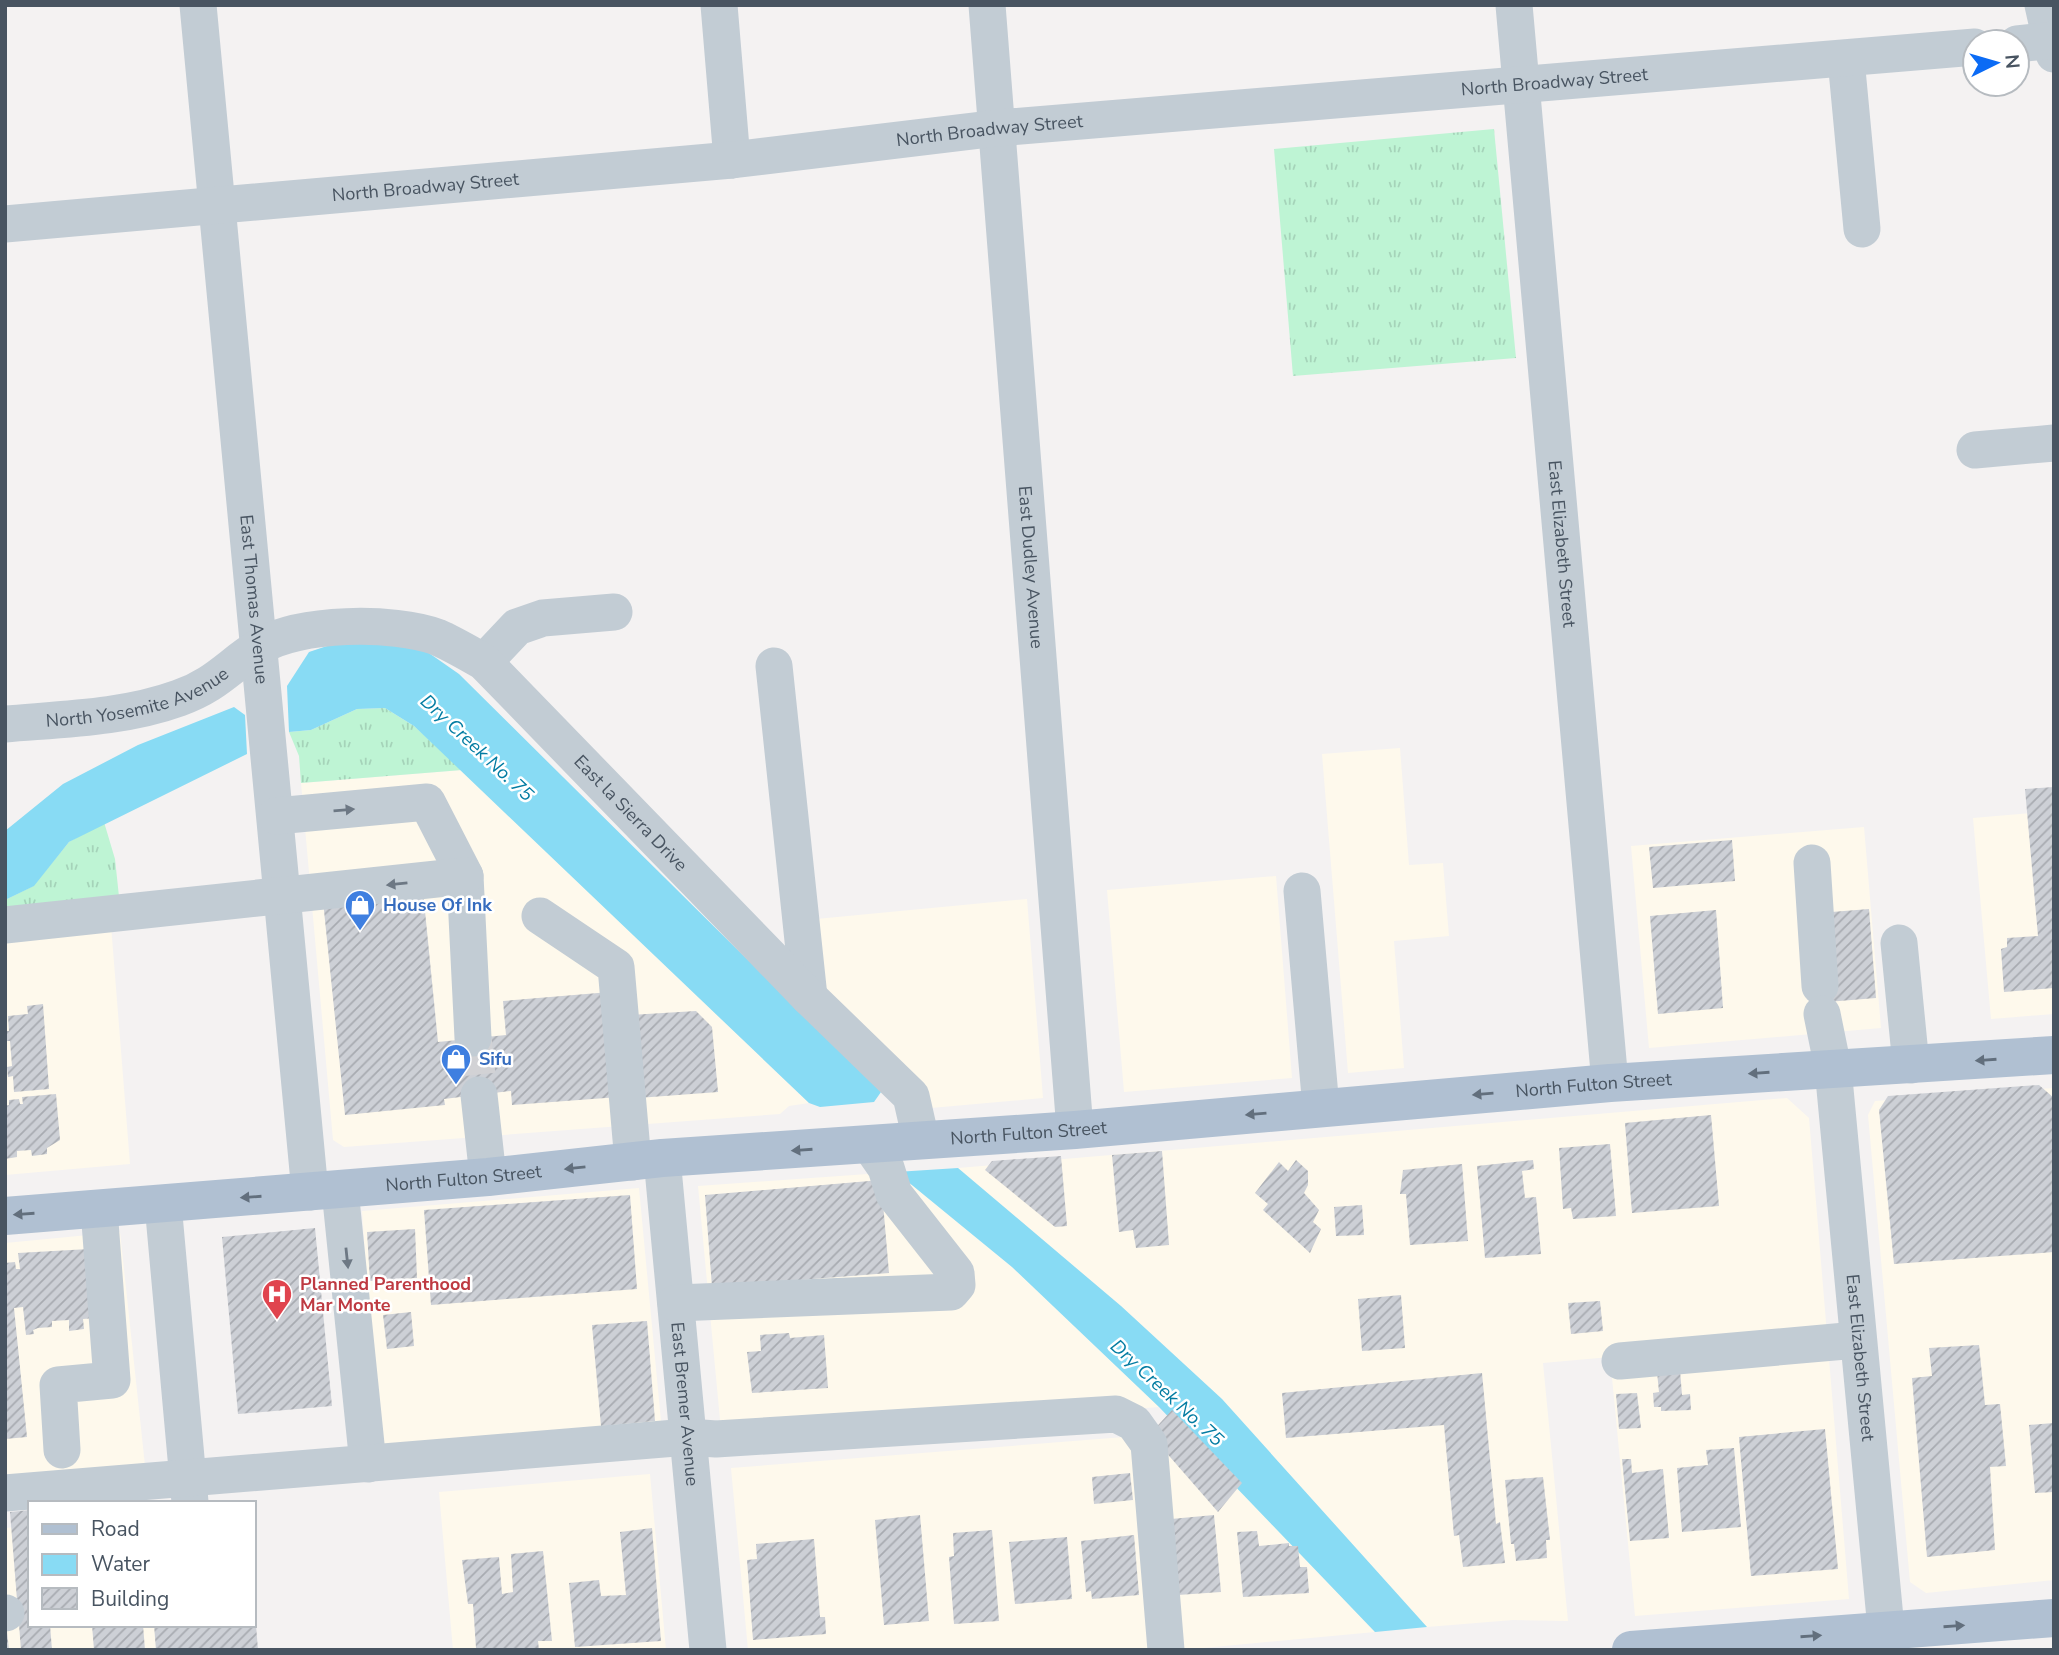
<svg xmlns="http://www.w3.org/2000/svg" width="2059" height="1655" font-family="'Nunito Sans',sans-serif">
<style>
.commercial{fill:#fef9ec}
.grass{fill:url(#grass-tufts)}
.water{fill:#88dbf4}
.building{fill:url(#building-hatch)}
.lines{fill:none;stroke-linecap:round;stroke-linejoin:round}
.minor-tunnel{stroke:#d2d2d5;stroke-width:37;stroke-dasharray:37 18;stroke-linecap:butt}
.minor{stroke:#c2ccd4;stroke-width:37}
.major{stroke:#b0c0d2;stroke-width:38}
.oneway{fill:#6d7884}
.oneway2{fill:#626f7d}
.labels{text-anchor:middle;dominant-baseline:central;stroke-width:5;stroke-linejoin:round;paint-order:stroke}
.street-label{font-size:18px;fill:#485461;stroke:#fff}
.shop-label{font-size:18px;font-weight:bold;fill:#366cbe;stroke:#fff;text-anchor:start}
.health-label{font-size:18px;font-weight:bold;fill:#be3a42;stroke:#fff;text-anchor:start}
.water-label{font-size:19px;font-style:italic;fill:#037ca2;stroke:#fff}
</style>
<defs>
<pattern id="grass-tufts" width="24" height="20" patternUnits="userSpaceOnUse" patternTransform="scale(1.75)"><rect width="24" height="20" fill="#bef4d4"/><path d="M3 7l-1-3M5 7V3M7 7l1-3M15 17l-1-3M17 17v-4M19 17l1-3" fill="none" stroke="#a5d3b9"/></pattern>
<pattern id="building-hatch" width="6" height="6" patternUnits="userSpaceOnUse" patternTransform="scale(1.75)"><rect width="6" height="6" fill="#cdd0d6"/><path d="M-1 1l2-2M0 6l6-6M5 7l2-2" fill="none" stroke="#a8abb1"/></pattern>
</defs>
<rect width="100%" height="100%" fill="#f4f2f2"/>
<g class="commercial">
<polygon points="1400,748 1409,865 1443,863 1449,936 1394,941 1404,1068 1348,1073 1322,754"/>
<polygon points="462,770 809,1103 789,1106 780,1114 344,1147 333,1140 301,783"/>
<polygon points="2054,811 2054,1014 1991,1019 1973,818"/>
<polygon points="1864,827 1881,1028 1649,1048 1631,846"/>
<polygon points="1276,876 1292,1078 1124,1092 1107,890"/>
<polygon points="1027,899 1043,1098 931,1108 824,1002 816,919"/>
<polygon points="111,925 130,1164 5,1175 5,933"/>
<polygon points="2054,1088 2054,1580 1926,1593 1910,1582 1868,1115 1875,1101"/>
<polygon points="1787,1098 1809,1118 1849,1599 1635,1616 1610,1357 1543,1363 1568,1621 1513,1620 1427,1627 1222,1399 1121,1306 958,1168"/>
<polygon points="896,1172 1012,1267 1159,1407 722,1441 698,1186"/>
<polygon points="639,1188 662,1432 379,1456 362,1211"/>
<polygon points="120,1232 146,1475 5,1501 5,1243"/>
<polygon points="1185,1432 1375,1632 1182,1650 1161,1434"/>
<polygon points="1137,1436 1157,1650 748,1650 731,1468"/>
<polygon points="650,1474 666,1650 453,1650 439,1492"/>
<polygon points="30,1526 30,1625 247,1625 249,1650 5,1650 5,1528"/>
</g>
<g class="grass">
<polygon points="1494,129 1516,358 1293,376 1274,149"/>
<polygon points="385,708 414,726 462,770 301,783 299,756 289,732 311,730 357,709"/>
<polygon points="104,822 115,859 120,906 5,917 5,900 33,886 69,842"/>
</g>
<g class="water">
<polygon points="367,638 426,651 459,674 881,1092 874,1102 820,1107 809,1103 414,726 385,708 357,709 311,730 289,732 287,686 309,652 336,643"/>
<polygon points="234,707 245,715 247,754 69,842 34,886 5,900 5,831 63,784 138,745"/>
<polygon points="958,1168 1121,1306 1222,1399 1427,1627 1375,1632 1159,1407 1012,1267 896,1172"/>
</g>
<g class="building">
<polygon points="2054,787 2054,988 2004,992 2001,949 2007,947 2007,938 2038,936 2025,789"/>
<polygon points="1732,840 1735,881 1653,888 1649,847"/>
<polygon points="423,891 438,1042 506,1035 503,1001 610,992 619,1097 512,1105 511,1091 444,1099 445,1105 345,1115 323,901"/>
<polygon points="1869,909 1876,998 1827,1002 1819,913"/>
<polygon points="1716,910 1723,1008 1658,1014 1650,916"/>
<polygon points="43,1004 49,1089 14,1092 13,1076 8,1077 7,1067 12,1066 10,1041 5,1041 5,1031 9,1031 8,1016 28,1014 27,1006"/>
<polygon points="696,1011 712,1027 718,1092 638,1098 630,1015"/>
<polygon points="2039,1085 2054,1098 2054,1252 1894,1264 1879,1110 1888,1096"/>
<polygon points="56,1094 60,1140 47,1148 47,1154 32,1156 31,1150 17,1151 17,1157 5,1159 5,1106 9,1105 9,1100 19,1099 20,1104 23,1104 22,1097"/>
<polygon points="1711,1115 1719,1206 1632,1213 1625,1123"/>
<polygon points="1610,1144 1616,1216 1573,1219 1571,1208 1563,1209 1559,1148"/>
<polygon points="1162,1151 1169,1245 1136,1248 1133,1230 1119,1232 1112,1155"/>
<polygon points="1061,1156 1067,1226 1055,1227 985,1170 992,1161"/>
<polygon points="1296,1160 1308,1171 1308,1185 1304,1193 1319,1210 1313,1222 1321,1229 1310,1253 1263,1210 1268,1204 1255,1193 1279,1162 1288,1171"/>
<polygon points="1533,1160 1534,1169 1522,1171 1525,1198 1536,1197 1541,1254 1485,1258 1477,1166"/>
<polygon points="1462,1164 1468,1241 1410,1245 1406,1194 1400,1194 1403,1170"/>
<polygon points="881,1180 889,1273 712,1287 705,1195"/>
<polygon points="630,1195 637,1289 431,1305 424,1210"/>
<polygon points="1362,1205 1364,1235 1336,1236 1334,1207"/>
<polygon points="315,1228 332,1406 238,1414 222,1237"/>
<polygon points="415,1229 417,1278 370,1281 367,1232"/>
<polygon points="89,1249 95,1318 83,1319 84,1329 69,1331 69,1320 52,1321 52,1327 38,1328 33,1330 34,1334 26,1335 23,1307 14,1308 27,1437 5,1439 5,1263 15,1262 16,1269 20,1269 18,1253"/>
<polygon points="1401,1295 1405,1348 1362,1351 1358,1299"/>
<polygon points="1600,1301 1603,1331 1571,1334 1568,1303"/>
<polygon points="411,1312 414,1346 387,1349 383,1315"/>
<polygon points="647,1321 655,1421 601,1426 592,1325"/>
<polygon points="789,1333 790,1338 824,1335 828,1388 752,1393 747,1352 761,1351 760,1335"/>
<polygon points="1979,1345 1985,1405 2000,1404 2006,1466 1990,1467 1995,1550 1927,1557 1912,1378 1932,1376 1929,1348"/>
<polygon points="1680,1370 1682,1395 1690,1394 1691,1410 1661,1411 1661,1407 1654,1407 1653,1393 1659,1392 1657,1372"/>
<polygon points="1482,1373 1496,1524 1500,1522 1505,1563 1463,1567 1459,1535 1454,1536 1444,1425 1286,1438 1282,1393"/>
<polygon points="1637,1393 1641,1428 1619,1429 1616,1394"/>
<polygon points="1172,1410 1242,1483 1218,1512 1150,1434"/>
<polygon points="2054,1423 2054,1492 2035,1493 2029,1425"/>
<polygon points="1825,1429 1838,1569 1751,1576 1739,1437"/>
<polygon points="1734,1448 1741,1527 1682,1532 1677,1468 1708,1465 1706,1450"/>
<polygon points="1622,1459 1631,1459 1632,1473 1663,1469 1669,1538 1630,1541"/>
<polygon points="1130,1473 1133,1500 1094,1504 1092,1477"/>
<polygon points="1543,1477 1550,1540 1546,1540 1547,1558 1516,1561 1514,1544 1511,1544 1505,1480"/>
<polygon points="30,1510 30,1625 50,1625 52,1650 21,1650 10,1512"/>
<polygon points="920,1515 929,1621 884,1625 875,1520"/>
<polygon points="1214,1515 1221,1592 1178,1595 1171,1519"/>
<polygon points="652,1528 661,1641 575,1647 569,1583 599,1580 601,1596 626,1595 620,1532"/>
<polygon points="992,1530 999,1621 954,1624 949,1557 954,1556 953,1533"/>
<polygon points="1257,1531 1259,1546 1289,1543 1289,1546 1298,1546 1300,1567 1307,1567 1309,1593 1243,1597 1237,1532"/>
<polygon points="1134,1535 1139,1595 1092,1599 1091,1591 1086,1592 1081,1541"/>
<polygon points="1067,1537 1072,1599 1015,1604 1009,1542"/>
<polygon points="814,1539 820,1617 825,1617 826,1634 753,1640 747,1560 757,1559 756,1544"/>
<polygon points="543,1551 552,1641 538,1641 539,1650 476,1648 473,1604 468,1604 462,1560 499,1557 502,1594 513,1592 511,1554"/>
<polygon points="92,1625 143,1625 145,1650 94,1650"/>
<polygon points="154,1625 256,1625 258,1650 156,1650"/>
<polygon points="5,1631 7,1631 9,1650 5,1650"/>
</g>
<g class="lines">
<polyline class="minor-tunnel" points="473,1038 479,1095"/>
<g class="minor">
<path id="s1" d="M198,5L310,1192"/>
<polyline points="719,5 732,160"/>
<path id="s2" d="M987,5L1075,1130"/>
<path id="s3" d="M1514,5L1610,1083"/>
<polyline points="2043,5 2054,54"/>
<polyline points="2017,44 2054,40"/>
<polyline points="1846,59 1862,229"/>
<path id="s4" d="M5,224L732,160L998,128L1975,47"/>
<polyline points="1975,450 2054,443"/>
<polyline points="484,662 517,627 543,618 614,612"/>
<polyline points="774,666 809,997"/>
<path id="s5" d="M5,724C63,719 124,718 179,698C216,685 229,666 259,647C298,622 394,621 437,637C453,644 468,653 484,662L809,997L911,1096L921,1140"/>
<polyline points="276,816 427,802 465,876 473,1038"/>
<polyline points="1812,863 1820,986"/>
<polyline points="1302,891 1321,1108"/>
<polyline points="540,916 616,967 633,1162"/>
<polyline points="5,925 465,876"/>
<polyline points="1899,943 1911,1065"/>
<path id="s6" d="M1822,1014L1833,1068L1888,1650"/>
<polyline points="479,1095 488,1177"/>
<path id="s7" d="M662,1158L708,1650"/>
<polyline points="340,1190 368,1464"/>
<polyline points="163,1204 190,1502"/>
<polyline points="676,1303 951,1292 957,1285 956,1273 894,1194 886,1168 870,1145"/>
<polyline points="1620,1361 1857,1340"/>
<polyline points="62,1450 58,1385 112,1380 99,1209"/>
<polyline points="5,1493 688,1437 716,1439 1116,1414 1134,1423 1149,1444 1166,1650"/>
<polyline points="5,1613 6,1613"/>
</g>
<g class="major">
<path id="s8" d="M5,1216L488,1177L662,1158L1075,1130L1610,1083L2054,1055"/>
<polyline points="1631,1650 2054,1618"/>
</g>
</g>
<defs><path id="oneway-solid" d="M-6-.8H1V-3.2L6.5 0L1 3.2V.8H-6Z" transform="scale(1.75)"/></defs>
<g class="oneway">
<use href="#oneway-solid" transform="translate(344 810) rotate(-5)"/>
<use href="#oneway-solid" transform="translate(397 884) rotate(174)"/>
<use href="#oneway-solid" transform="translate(347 1258) rotate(84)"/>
</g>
<g class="oneway2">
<use href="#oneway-solid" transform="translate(1986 1060) rotate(176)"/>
<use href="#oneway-solid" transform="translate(1759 1073) rotate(176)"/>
<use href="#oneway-solid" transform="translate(1483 1094) rotate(175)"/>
<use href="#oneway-solid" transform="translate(1256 1114) rotate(175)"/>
<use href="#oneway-solid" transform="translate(802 1150) rotate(176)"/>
<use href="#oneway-solid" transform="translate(575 1168) rotate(174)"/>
<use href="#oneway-solid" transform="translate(251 1197) rotate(176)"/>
<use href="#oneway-solid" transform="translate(24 1214) rotate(176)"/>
<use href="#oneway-solid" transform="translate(1954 1626) rotate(-4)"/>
<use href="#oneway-solid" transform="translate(1811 1636) rotate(-4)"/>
</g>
<defs>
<g id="shop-pin" transform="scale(1.575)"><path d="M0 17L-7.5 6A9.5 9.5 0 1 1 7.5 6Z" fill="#3f7fe0" stroke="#fff"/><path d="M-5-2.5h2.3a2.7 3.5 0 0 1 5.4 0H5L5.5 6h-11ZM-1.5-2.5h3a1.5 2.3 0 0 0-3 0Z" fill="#fff"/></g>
<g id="hospital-pin" transform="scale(1.575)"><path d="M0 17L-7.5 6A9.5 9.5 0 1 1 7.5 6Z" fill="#e0444e" stroke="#fff"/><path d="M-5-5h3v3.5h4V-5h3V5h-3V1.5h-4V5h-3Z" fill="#fff"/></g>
</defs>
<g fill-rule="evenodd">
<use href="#shop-pin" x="360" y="905"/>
<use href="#shop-pin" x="456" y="1059"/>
<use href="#hospital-pin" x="277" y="1294"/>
</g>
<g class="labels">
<g class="street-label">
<text stroke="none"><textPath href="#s4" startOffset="1556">North Broadway Street</textPath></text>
<text stroke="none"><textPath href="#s4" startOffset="989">North Broadway Street</textPath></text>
<text stroke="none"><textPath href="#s4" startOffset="422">North Broadway Street</textPath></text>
<text stroke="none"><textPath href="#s3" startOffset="541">East Elizabeth Street</textPath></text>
<text stroke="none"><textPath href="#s2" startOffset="564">East Dudley Avenue</textPath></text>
<text stroke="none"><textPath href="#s1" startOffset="597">East Thomas Avenue</textPath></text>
<text stroke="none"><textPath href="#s5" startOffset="136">North Yosemite Avenue</textPath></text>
<text stroke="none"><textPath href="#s5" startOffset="718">East la Sierra Drive</textPath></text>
<text stroke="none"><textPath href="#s8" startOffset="1594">North Fulton Street</textPath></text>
<text stroke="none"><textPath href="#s8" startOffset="1027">North Fulton Street</textPath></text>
<text stroke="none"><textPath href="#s8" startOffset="460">North Fulton Street</textPath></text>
<text stroke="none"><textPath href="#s6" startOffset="346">East Elizabeth Street</textPath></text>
<text stroke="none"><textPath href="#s7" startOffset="247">East Bremer Avenue</textPath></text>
</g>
<g class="shop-label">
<text x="383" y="905">House Of Ink</text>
<text x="479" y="1059">Sifu</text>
</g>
<g class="health-label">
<text x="300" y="1284">Planned Parenthood<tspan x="300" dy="21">Mar Monte</tspan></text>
</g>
<g class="water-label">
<text transform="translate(477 748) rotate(43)">Dry Creek No. 75</text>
<text transform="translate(1167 1393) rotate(43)">Dry Creek No. 75</text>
</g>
</g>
<rect width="2059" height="1655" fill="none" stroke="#485461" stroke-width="14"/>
<rect x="28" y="1501" width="228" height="126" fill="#ffffff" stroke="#b6bbc0" stroke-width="2"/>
<rect x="42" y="1524" width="35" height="10" fill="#b0c0d2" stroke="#b6bbc0" stroke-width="2"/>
<text x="91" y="1536" font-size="21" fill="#485461">Road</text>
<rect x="42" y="1554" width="35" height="21" fill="#88dbf4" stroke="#b6bbc0" stroke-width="2"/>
<text x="91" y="1571" font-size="21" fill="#485461">Water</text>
<rect x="42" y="1588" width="35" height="21" fill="url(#building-hatch)" stroke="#b6bbc0" stroke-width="2"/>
<text x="91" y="1606" font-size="21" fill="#485461">Building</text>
<g transform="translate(1996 63) rotate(85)"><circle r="33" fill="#ffffff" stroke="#b6bbc0" stroke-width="2"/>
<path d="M0-5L12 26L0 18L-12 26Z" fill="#0b6bf5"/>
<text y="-10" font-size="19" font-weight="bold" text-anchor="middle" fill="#485461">N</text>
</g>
</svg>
